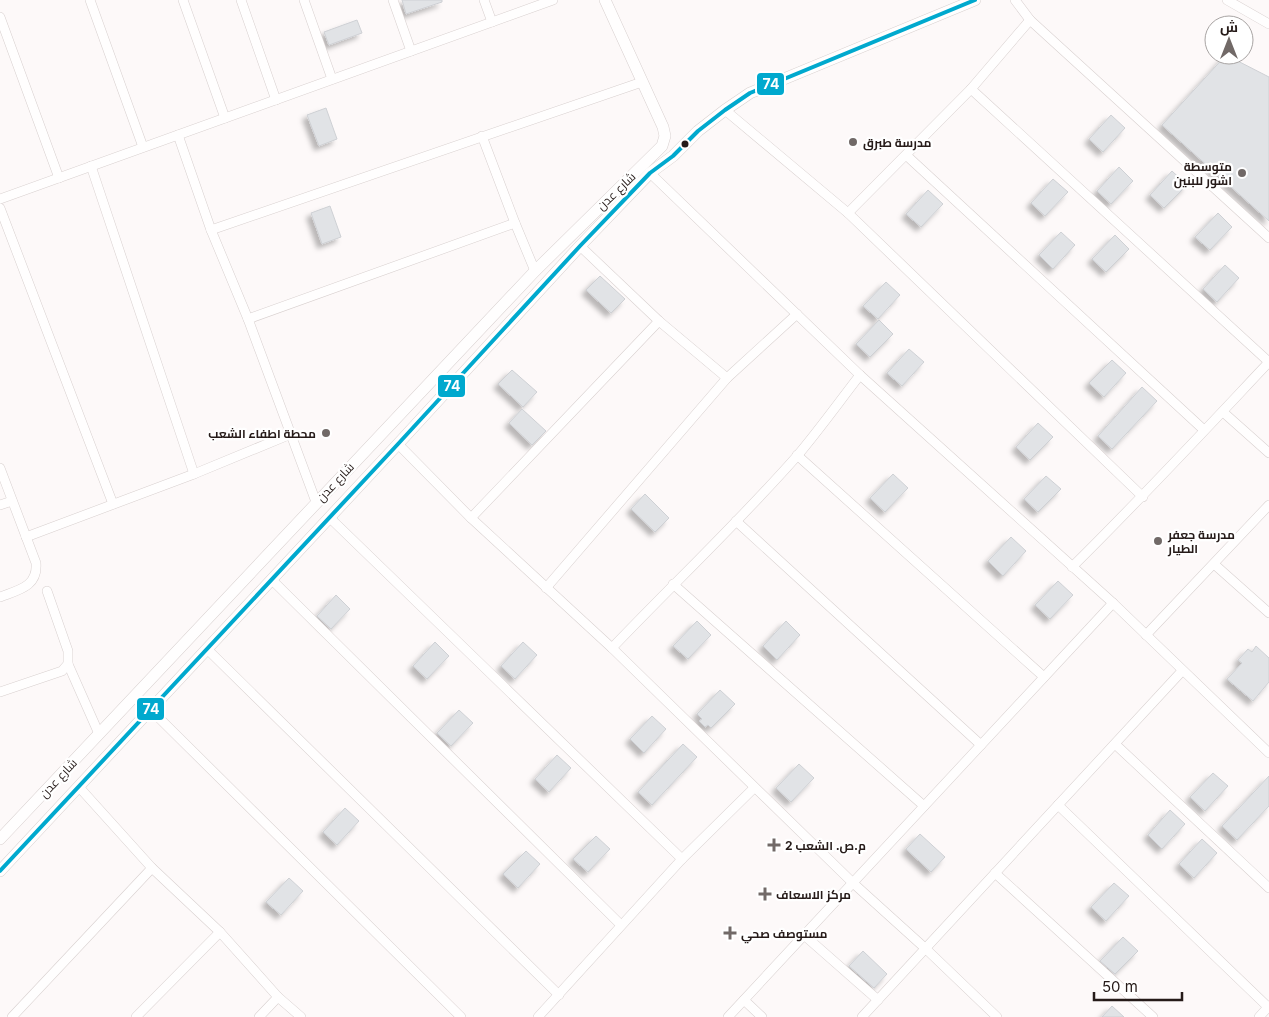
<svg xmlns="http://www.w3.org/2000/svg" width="1269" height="1017" font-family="Inter,Cairo,sans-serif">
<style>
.building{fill:#e1e3e6;stroke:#ced0d4;filter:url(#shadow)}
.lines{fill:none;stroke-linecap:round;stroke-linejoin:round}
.minor-casing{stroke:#d8d0cf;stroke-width:10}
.tertiary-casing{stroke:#d8d0cf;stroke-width:12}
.minor{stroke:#fffefe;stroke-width:9}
.tertiary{stroke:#fffefe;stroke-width:11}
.bus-1-casing{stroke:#fff;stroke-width:8}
.bus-1{stroke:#00a9ce;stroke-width:4}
.poi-dot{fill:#716967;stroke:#fff;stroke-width:2}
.bus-dot{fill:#261b19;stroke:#fff;stroke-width:2}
.labels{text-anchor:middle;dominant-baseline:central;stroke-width:4.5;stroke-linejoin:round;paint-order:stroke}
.poi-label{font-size:12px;font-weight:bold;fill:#261b19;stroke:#fff;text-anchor:start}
.street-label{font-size:12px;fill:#261b19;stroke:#fff}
.line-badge{stroke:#fff;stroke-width:2}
.badge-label{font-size:14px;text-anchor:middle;font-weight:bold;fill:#fff}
</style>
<defs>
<filter id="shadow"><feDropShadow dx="-4.5" dy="4.5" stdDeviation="2.5" flood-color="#0004"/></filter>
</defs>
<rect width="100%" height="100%" fill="#fdf9f9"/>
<g class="building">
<polygon points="402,0 442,0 442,2 406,14"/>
<polygon points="357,20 362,33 329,45 324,32"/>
<polygon points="1226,55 1269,77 1269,221 1162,125"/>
<polygon points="326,108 337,139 319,146 307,115"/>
<polygon points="1111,115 1125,128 1103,152 1089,139"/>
<polygon points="1119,167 1133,181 1111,204 1097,191"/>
<polygon points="1172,171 1187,185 1164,208 1150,195"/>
<polygon points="1053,179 1068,192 1045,216 1031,203"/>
<polygon points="928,190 943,204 921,227 906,214"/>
<polygon points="330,206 341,237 322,244 311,213"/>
<polygon points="1218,213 1232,227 1210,250 1195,237"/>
<polygon points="1061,232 1075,245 1053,269 1039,255"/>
<polygon points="1115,235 1129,249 1106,272 1092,259"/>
<polygon points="1225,265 1239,278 1217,302 1203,289"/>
<polygon points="600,276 625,299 611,313 586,290"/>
<polygon points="886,282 900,295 878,319 863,306"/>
<polygon points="879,320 893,334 870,357 856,344"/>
<polygon points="909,349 924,362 902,386 887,373"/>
<polygon points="1112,360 1126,373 1104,397 1089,383"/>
<polygon points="512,370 537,392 523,407 498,384"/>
<polygon points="1142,387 1157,401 1112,449 1098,436"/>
<polygon points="522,409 546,431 532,445 509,423"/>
<polygon points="1038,423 1053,437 1030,460 1016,447"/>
<polygon points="893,474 908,488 885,512 870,498"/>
<polygon points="1046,476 1061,489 1038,512 1024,499"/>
<polygon points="645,494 669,518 655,532 631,509"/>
<polygon points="1011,537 1026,551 1003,576 988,561"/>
<polygon points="1058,581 1073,595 1050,619 1035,605"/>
<polygon points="336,595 350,609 331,629 317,616"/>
<polygon points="697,621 711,635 688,659 673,646"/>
<polygon points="786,621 800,635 777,660 763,646"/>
<polygon points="435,642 449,656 427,679 413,666"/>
<polygon points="523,642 537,655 515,679 501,666"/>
<polygon points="1256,646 1269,658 1269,682 1253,701 1227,679 1242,663 1238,660 1248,649 1252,652"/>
<polygon points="720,690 735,704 711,728 708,725 705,727 699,721 702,719 697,714"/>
<polygon points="459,710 473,723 451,746 437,733"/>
<polygon points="652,716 666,729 644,753 630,739"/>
<polygon points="683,744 697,757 652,805 638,792"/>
<polygon points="557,755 571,768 549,792 535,779"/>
<polygon points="799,764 814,778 791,802 776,788"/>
<polygon points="1213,773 1228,786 1205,811 1190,797"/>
<polygon points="1269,776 1269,806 1237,840 1222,826"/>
<polygon points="345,808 359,821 337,845 323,832"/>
<polygon points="1170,810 1185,824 1162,849 1148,835"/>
<polygon points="920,834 945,857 931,872 906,849"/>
<polygon points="596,836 610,849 588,872 573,859"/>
<polygon points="1202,839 1217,853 1194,878 1179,864"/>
<polygon points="526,851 540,864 518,888 503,874"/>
<polygon points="289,878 303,891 281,915 266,902"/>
<polygon points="1114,883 1129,896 1106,921 1091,907"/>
<polygon points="1123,937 1138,951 1115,974 1100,961"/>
<polygon points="863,951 887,974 874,988 849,966"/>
<polygon points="1112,1006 1124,1017 1102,1017"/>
</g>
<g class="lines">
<g class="minor-casing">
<g id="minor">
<polyline points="90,0 143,147"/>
<polyline points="183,0 225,118"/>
<polyline points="241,0 276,100"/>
<polyline points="304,0 332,79"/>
<polyline points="393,0 411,51"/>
<polyline points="484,0 492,22"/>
<polyline points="1015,0 1030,20 1269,238"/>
<polyline points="1227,0 1269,24"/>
<polyline points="0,17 59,178"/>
<polyline points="971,89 1269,362"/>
<polyline points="725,110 848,213 1143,497"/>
<polyline points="178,135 211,230 248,319 316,502"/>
<polyline points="482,136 515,223 535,271"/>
<polyline points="906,155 1204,430"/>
<polyline points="91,166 194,474"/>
<polyline points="650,173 860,375 1113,603 1269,753"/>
<polyline points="0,199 553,0"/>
<polyline points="0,208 113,504"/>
<polyline points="848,213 971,89 1030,20"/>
<polyline points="211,230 642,82"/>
<polyline points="580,246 659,321 727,378"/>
<polyline points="248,319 515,223"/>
<polyline points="1223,412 1269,453"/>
<polyline points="398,444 471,518 612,648 853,883 926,949 997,1017"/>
<polyline points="797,455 1044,677"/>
<path d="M0,468L36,563C38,587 18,590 0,597"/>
<polyline points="0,505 12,501"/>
<polyline points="330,518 682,859"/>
<polyline points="471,518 659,321"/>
<polyline points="736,521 981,745"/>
<polyline points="26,537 194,474 291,434"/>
<polyline points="1214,564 1269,613"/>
<path d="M1072,567C1140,500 1204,431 1269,362"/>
<polyline points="272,580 621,925"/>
<polyline points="673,584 924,806"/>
<polyline points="546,588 727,378 797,314"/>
<polyline points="1146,635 1269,505"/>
<path d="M612,648C673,584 738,523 797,456C819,430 839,402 860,375"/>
<polyline points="207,649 559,995"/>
<polyline points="68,664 99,734"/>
<polyline points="0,692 62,671 68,664 68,651 47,591"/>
<polyline points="151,710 461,1017"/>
<polyline points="1115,744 1269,888"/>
<polyline points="79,787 152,868 220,932 278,997 301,1017"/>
<polyline points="1058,805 1268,1007"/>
<polyline points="995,873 1153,1017"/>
<polyline points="804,935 878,1000"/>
<polyline points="744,1000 762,1017"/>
<polyline points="12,1017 152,868"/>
<polyline points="136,1017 220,932"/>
<polyline points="259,1017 278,997"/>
<polyline points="538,1017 682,859 754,788"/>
<polyline points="728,1017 1113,603"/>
<polyline points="862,1017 1182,671"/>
<polyline points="1259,1017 1269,1006"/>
</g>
</g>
<g class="tertiary-casing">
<g id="tertiary">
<polyline points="0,839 535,271 662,146 665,136 663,127 605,0"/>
<polyline points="0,871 398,444 580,246 650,173 673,156 698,131 725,110 750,93 975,0"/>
</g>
</g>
<use href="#minor" class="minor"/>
<use href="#tertiary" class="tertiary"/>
<g class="bus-1-casing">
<polyline id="bus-1" points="0,871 398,444 580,246 650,173 673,156 698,131 725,110 750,93 975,0"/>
</g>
<use href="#bus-1" class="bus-1"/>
</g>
<g class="poi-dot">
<circle cx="853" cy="142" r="5"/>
<circle cx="1242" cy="173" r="5"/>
<circle cx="326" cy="433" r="5"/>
<circle cx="1158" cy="541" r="5"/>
<path d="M771.5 837.5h5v5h5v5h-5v5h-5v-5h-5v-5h5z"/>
<path d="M762.5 886.5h5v5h5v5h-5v5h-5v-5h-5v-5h5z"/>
<path d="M727.5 925.5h5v5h5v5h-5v5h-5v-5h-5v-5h5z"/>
</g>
<circle class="bus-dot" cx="685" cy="144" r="4.5"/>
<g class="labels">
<g class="poi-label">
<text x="863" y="142">مدرسة طبرق</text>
<text x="1232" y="166" text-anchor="end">متوسطة<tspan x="1232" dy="14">اشور للبنين</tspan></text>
<text x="316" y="433" text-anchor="end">محطة اطفاء الشعب</text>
<text x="1168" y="534">مدرسة جعفر<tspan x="1168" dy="14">الطيار</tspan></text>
<text x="785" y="845">م.ص. الشعب 2</text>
<text x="776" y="894">مركز الاسعاف</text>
<text x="741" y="933">مستوصف صحي</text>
</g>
<g class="street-label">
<text transform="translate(616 191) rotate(-44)">شارع عدن</text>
<text transform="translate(335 482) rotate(-47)">شارع عدن</text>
<text transform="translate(58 778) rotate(-47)">شارع عدن</text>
</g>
</g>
<g class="line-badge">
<rect x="756" y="72" width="29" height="24" rx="5" fill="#00a9ce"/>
<rect x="437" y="374" width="29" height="24" rx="5" fill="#00a9ce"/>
<rect x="136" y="697" width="29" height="24" rx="5" fill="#00a9ce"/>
</g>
<g class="badge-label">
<text x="771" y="89">74</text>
<text x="452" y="391">74</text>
<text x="151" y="714">74</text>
</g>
<g transform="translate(1229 40)"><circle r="24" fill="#ffffff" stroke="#a8a4a3"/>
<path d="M0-4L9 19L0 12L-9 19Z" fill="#716967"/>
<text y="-8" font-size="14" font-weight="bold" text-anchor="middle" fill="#261b19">ش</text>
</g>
<path d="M1094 992v8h88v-8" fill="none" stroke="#261b19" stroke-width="2.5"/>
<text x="1102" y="992" font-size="15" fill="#261b19" stroke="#ffffff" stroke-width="4" paint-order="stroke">50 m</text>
</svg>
